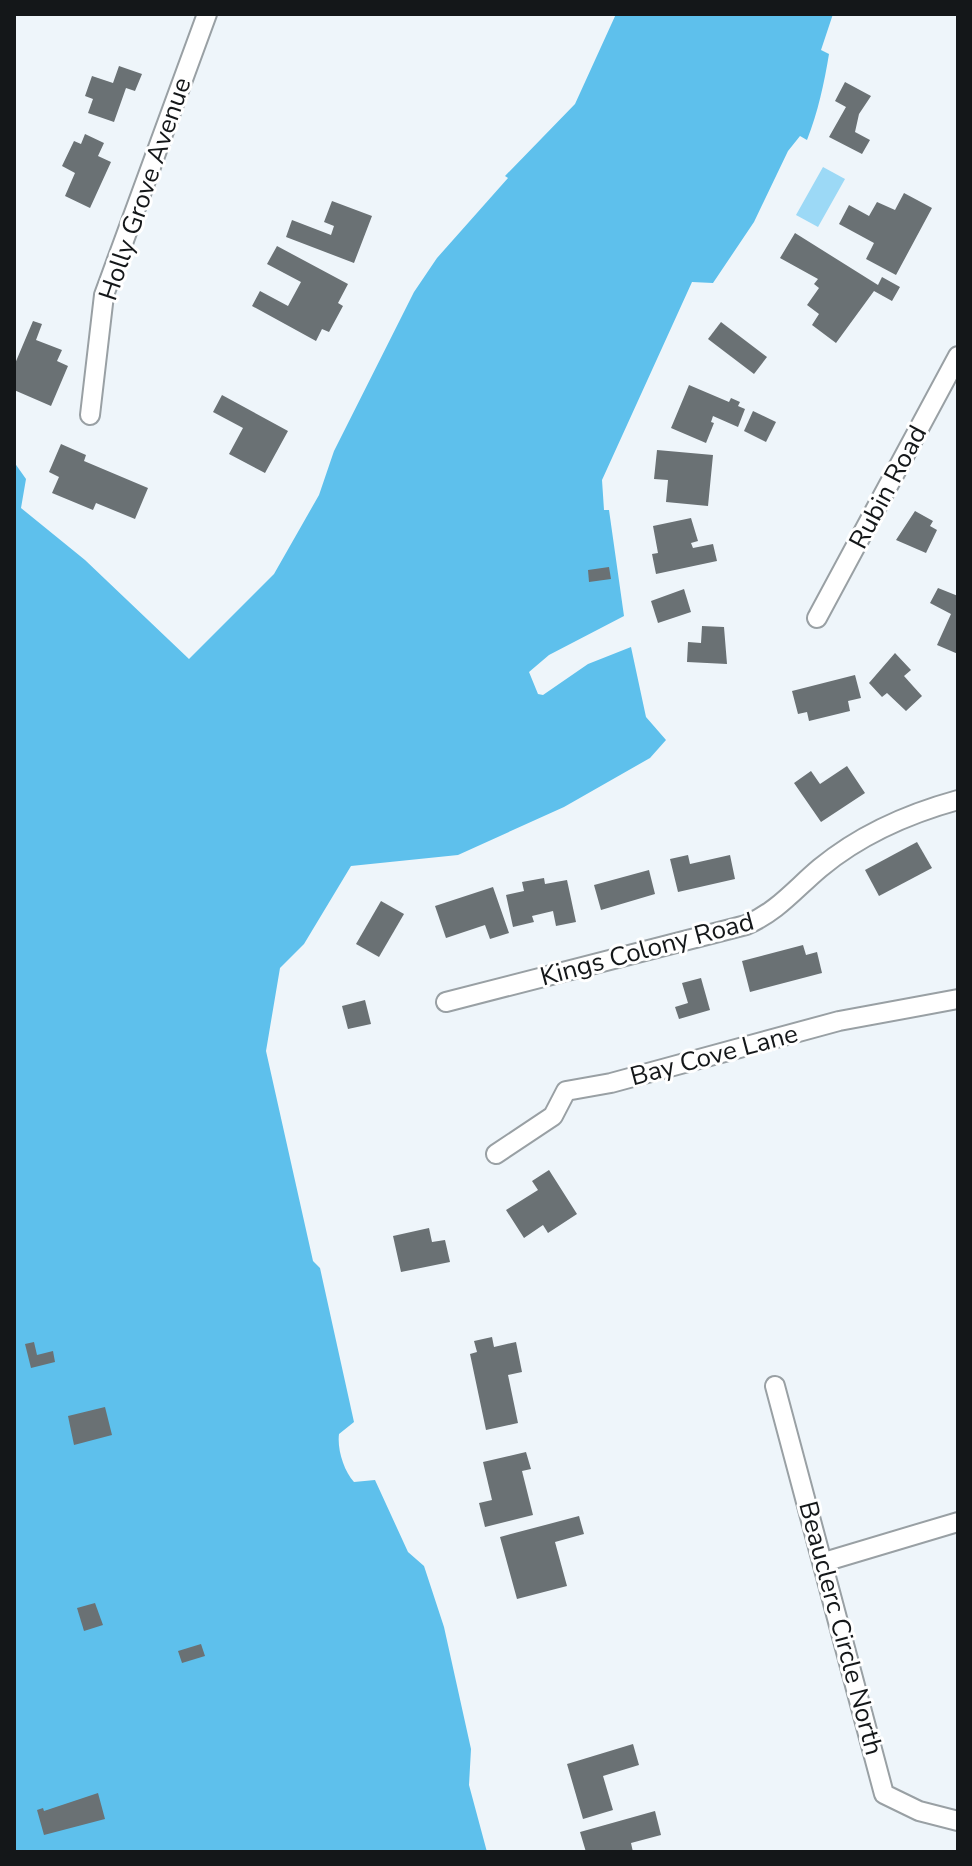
<svg xmlns="http://www.w3.org/2000/svg" width="972" height="1866" font-family="'Nunito Sans',sans-serif">
<style>
.green{fill:#9cd9f6}
.water{fill:#5ec0ec}
.building{fill:#6a7174}
.lines{fill:none;stroke-linecap:round;stroke-linejoin:round}
.minor-casing{stroke:#99a0a4;stroke-width:22}
.minor{stroke:#fff;stroke-width:18}
.labels{text-anchor:middle;dominant-baseline:central;stroke-width:6;stroke-linejoin:round;paint-order:stroke}
.street-label{font-size:26px;fill:#141719;stroke:#fff}
</style>
<rect width="100%" height="100%" fill="#eef5fa"/>
<polygon class="green" points="823,167 845,179 818,227 796,215"/>
<path class="water" d="M616,14H833L821,50L829,54C824,84 818,112 807,140L800,136L788,151L754,222L713,283L692,282L602,480L604,510H609L624,616L549,655L529,672L538,694L543,695L588,664L631,647L646,717L666,740L650,758L564,807L458,855L351,866L304,944L280,968L266,1051L313,1261L320,1268L354,1422L339,1434C337,1449 344,1471 354,1482L375,1480L408,1552L424,1566L444,1627L471,1749L469,1785L487,1852H14V462L26,479L21,508L85,560L189,659L274,574L319,495L334,451L414,292L437,258L508,178L505,176L575,104Z"/>
<g class="building">
<polygon points="119,66 142,74 135,91 126,88 114,122 88,113 93,99 85,96 92,76 113,83"/>
<polygon points="845,82 871,96 859,114 855,132 870,140 862,154 829,137 846,107 835,101"/>
<polygon points="85,134 104,143 98,156 111,162 90,208 65,196 75,173 62,166 74,141 81,144"/>
<polygon points="904,193 932,208 896,275 866,259 874,243 839,224 849,205 869,216 877,202 895,210"/>
<polygon points="332,201 372,216 354,263 286,237 292,220 331,235 334,226 324,222"/>
<polygon points="795,233 878,285 882,277 900,287 892,301 874,291 836,343 812,325 819,314 807,305 819,288 814,284 818,279 780,258"/>
<polygon points="277,246 348,284 338,303 343,306 329,332 322,329 316,341 252,306 260,291 288,306 301,282 267,264"/>
<polygon points="33,321 42,324 36,340 62,350 57,361 68,366 51,406 14,390 14,366"/>
<polygon points="721,322 767,357 754,374 708,339"/>
<polygon points="689,385 729,402 731,398 740,402 738,406 745,409 738,427 713,416 711,422 714,423 706,443 671,428"/>
<polygon points="222,395 288,431 265,473 229,454 243,428 213,412"/>
<polygon points="753,411 776,422 766,442 744,431"/>
<polygon points="61,444 86,455 84,461 148,488 135,519 96,503 93,510 52,493 59,477 49,472"/>
<polygon points="657,450 713,455 708,506 666,502 668,480 654,479"/>
<polygon points="915,511 933,521 930,526 937,530 926,553 896,540"/>
<polygon points="691,518 698,541 691,543 693,548 713,544 717,561 656,574 652,554 658,553 653,526"/>
<polygon points="609,567 611,579 589,582 588,570"/>
<polygon points="938,588 958,596 958,654 937,645 951,614 930,603"/>
<polygon points="684,589 691,612 658,623 651,601"/>
<polygon points="702,626 724,627 727,664 687,662 688,642 701,643"/>
<polygon points="895,653 911,670 904,676 922,696 906,711 887,693 882,697 869,683"/>
<polygon points="855,675 861,698 848,701 850,711 809,721 807,712 798,714 792,691"/>
<polygon points="847,766 865,793 821,822 794,783 811,771 820,784"/>
<polygon points="917,842 932,868 879,896 865,870"/>
<polygon points="688,855 690,864 730,855 735,879 678,892 670,859"/>
<polygon points="649,870 655,894 601,910 594,885"/>
<polygon points="544,878 545,884 567,880 576,922 556,926 553,911 532,916 534,922 513,927 506,895 524,891 522,882"/>
<polygon points="493,887 509,933 490,939 485,925 446,938 435,906"/>
<polygon points="381,901 404,914 379,957 356,944"/>
<polygon points="803,945 806,955 817,952 822,973 750,992 742,961"/>
<polygon points="701,978 710,1010 679,1019 675,1007 688,1003 682,983"/>
<polygon points="365,1000 371,1024 348,1029 342,1006"/>
<polygon points="549,1170 577,1214 548,1233 543,1225 524,1238 506,1210 538,1190 532,1181"/>
<polygon points="429,1228 432,1242 445,1240 450,1262 401,1272 393,1236"/>
<polygon points="492,1337 494,1347 516,1342 522,1372 508,1375 518,1423 486,1430 470,1354 477,1352 474,1341"/>
<polygon points="34,1342 37,1355 53,1351 55,1362 31,1368 25,1344"/>
<polygon points="105,1407 112,1435 74,1445 68,1416"/>
<polygon points="526,1452 531,1469 522,1471 533,1515 485,1527 479,1503 492,1500 483,1462"/>
<polygon points="579,1516 584,1534 555,1542 567,1586 517,1599 500,1537"/>
<polygon points="95,1603 103,1625 84,1631 77,1608"/>
<polygon points="201,1644 205,1656 182,1663 178,1651"/>
<polygon points="633,1744 639,1765 603,1776 613,1810 583,1819 567,1764"/>
<polygon points="98,1793 105,1819 44,1835 37,1810 43,1808 44,1811"/>
<polygon points="655,1811 661,1835 631,1843 633,1852 586,1852 580,1832"/>
</g>
<g class="lines">
<g class="minor-casing">
<g id="minor">
<polyline points="90,415 104,295 207,14"/>
<polyline points="817,618 958,356"/>
<path d="M446,1002L746,925C777,912 795,889 820,868C861,834 907,814 958,800"/>
<polyline points="496,1154 553,1116 566,1091 611,1083 839,1021 958,999"/>
<polyline points="775,1386 884,1794 919,1811 958,1821"/>
<polyline points="824,1562 958,1522"/>
</g>
</g>
<use href="#minor" class="minor"/>
</g>
<g class="labels">
<g class="street-label">
<text transform="translate(145 189) rotate(-71)">Holly Grove Avenue</text>
<text transform="translate(888 487) rotate(-62)">Rubin Road</text>
<text transform="translate(647 949) rotate(-15)">Kings Colony Road</text>
<text transform="translate(714 1055) rotate(-15)">Bay Cove Lane</text>
<text transform="translate(841 1628) rotate(75)">Beauclerc Circle North</text>
</g>
</g>
<rect width="972" height="1866" fill="none" stroke="#141719" stroke-width="32"/>
</svg>
